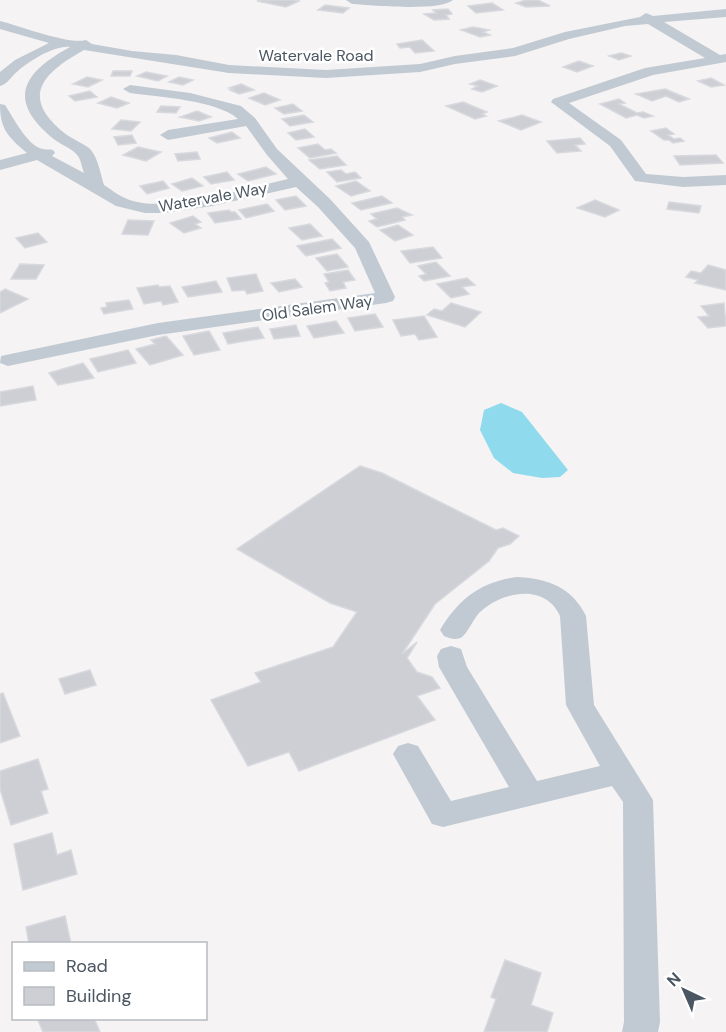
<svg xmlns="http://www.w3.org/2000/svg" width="726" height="1032" font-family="'DM Sans',sans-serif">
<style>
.water{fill:#90daee}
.building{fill:#cdcfd5;stroke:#d7d9de;stroke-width:1.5}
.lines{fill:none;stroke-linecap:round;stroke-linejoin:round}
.minor{fill:#c1cad2;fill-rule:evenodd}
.labels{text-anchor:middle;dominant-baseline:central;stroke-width:5;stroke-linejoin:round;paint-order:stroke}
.far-street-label{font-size:16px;fill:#4a5661;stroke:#fff}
</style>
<rect width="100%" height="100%" fill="#f5f3f3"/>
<polygon class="water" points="501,403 522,412 568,470 560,477 542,478 513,473 494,458 480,430 484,410"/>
<g class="building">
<polygon points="261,0 296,0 299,1 286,7 257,1"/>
<polygon points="526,0 538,0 550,6 526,7 516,3"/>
<polygon points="492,3 503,10 476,13 468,6"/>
<polygon points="325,5 349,8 343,13 318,10"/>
<polygon points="448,9 452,14 446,15 449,19 434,20 424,14 436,13 433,10"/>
<polygon points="473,27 489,30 483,32 490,35 480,37 461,30"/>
<polygon points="422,40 434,51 415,53 410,47 400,48 397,44"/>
<polygon points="621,53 631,56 619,60 609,56"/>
<polygon points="579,61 593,66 577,72 563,67"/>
<polygon points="113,71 132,71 130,76 111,76"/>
<polygon points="146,72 167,76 158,81 137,76"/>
<polygon points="87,77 102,80 88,87 73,84"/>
<polygon points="179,77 193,80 183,85 169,82"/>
<polygon points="711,78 724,85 711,87 698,81"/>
<polygon points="480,80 497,86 482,92 472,89 478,86 470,84"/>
<polygon points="241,84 254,90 239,94 230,90 233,89 229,88"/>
<polygon points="665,89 689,99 679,102 666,96 652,101 636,94"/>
<polygon points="90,91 97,97 75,101 69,96"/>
<polygon points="264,93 280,100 265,105 249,98"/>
<polygon points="111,97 129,103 117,108 98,103"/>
<polygon points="619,99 625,103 619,104 637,113 643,112 653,116 644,118 637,115 626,118 600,104"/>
<polygon points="463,102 487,112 482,114 486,116 475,119 446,106"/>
<polygon points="293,104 302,111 284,114 275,108"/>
<polygon points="161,106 180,107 176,113 157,112"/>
<polygon points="197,111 211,117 199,121 180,117"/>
<polygon points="304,115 313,122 290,126 282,119"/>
<polygon points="522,115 541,122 521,130 499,121"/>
<polygon points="121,120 140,122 131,131 112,129"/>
<polygon points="666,128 674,134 668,135 674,139 680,138 684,141 673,143 669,140 664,140 651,131"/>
<polygon points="305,129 314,137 296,140 288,133"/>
<polygon points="232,132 240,138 217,143 209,138"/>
<polygon points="132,135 136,143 118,145 114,137"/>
<polygon points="580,138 585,144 575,145 581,151 557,153 547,141"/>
<polygon points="318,144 325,150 331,149 336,153 310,158 298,148"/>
<polygon points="138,147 161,152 146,161 123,155"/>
<polygon points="197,152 200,159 178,161 175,154"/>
<polygon points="716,155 723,163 680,165 674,156"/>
<polygon points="337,156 346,165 320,169 309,160"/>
<polygon points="266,167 276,174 248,181 238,174"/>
<polygon points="341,170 346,174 355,172 361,178 337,182 327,172"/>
<polygon points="227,172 234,180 211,184 204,177"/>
<polygon points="192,178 203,186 182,191 172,184"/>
<polygon points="163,181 169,188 147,194 140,186"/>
<polygon points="356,181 370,191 351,196 336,186"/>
<polygon points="296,196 306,206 285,210 276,200"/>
<polygon points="382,196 392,203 361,210 352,203"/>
<polygon points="595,200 619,210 605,217 577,208"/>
<polygon points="669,202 701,206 699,213 667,209"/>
<polygon points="267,204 274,211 246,218 239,210"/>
<polygon points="397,208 412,215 402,217 405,220 377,227 369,221 377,219 371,214"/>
<polygon points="229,210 231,212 235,212 241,219 215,223 208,213"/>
<polygon points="193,216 201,222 195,224 201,228 184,233 170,223"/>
<polygon points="128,220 154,221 148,235 122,234"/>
<polygon points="310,224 322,236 302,240 289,228"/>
<polygon points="398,225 413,235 395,241 380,230"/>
<polygon points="38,233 47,242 25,248 16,238"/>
<polygon points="332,239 341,248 306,256 297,246"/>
<polygon points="433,247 442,258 410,263 401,251"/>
<polygon points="337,254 348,267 327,271 316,258"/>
<polygon points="436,262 450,276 424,281 419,276 426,274 418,266"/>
<polygon points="20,264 44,265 36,279 11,279"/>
<polygon points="708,265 726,270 726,290 695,283 698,280 686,277 691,271 701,273"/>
<polygon points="348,270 355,280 343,282 346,288 330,291 325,283 329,282 324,274"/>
<polygon points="256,274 263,291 247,294 245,290 232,291 227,278"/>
<polygon points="467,278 475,285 462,287 469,294 451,298 437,284"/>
<polygon points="295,279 302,287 279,292 271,283"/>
<polygon points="216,281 222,292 188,297 182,287"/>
<polygon points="158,285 159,287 170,286 178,302 163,305 161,301 144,304 137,288"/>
<polygon points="5,289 28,299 0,313 0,292"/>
<polygon points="129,300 133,309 104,314 101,308 107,307 106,303"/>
<polygon points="451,303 481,312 465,327 427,315 434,309 442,311"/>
<polygon points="724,303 726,326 708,328 698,317 709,316 701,306"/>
<polygon points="375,314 383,327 355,331 348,318"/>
<polygon points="424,316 437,337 419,340 415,334 401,336 393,320"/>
<polygon points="336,321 344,333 314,338 307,326"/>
<polygon points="296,325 300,336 274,339 270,329"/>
<polygon points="258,327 264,338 228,344 223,333"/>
<polygon points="209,331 220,350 194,355 183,336"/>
<polygon points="166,336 183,355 150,365 136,349 155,344 151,340"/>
<polygon points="128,350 136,363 98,372 90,359"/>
<polygon points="83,363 94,378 58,385 49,373"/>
<polygon points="33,386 36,400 0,406 0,392"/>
<polygon points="360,466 382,473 496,530 503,528 519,536 510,544 498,548 489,561 435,604 402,654 417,642 407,658 417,672 432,677 440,688 417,696 435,720 299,771 289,752 248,766 211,700 261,682 255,673 333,647 357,612 330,603 237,549"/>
<polygon points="90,670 96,685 65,694 59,679"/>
<polygon points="3,693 20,736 0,743 0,694"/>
<polygon points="38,759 48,789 41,791 48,813 11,825 0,789 0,771"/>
<polygon points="52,833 57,855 71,850 77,874 23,890 14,844"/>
<polygon points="65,916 71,944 29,944 26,927"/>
<polygon points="505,960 541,973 531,1005 553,1013 547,1032 484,1032 496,999 491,997"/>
<polygon points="42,1018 94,1018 100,1032 43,1032 38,1020"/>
</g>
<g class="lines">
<g class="minor">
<path d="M346,0H453C439,12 372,5 352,4Z"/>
<path d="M726,9V17L664,22L720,55L726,54V62L653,75L569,103L621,140L646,174L683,177L726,175V185L683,187L635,181L610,146L551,102L553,99L645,68L705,58L648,24L625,26L569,39L515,56L455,64L420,72L326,78L229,73L84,50C41,74 19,98 67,135C74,140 85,144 91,150C98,158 101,176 104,185C113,191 122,198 133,201C171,212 248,188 288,179L267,155L246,126L168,140L160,135L168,130L238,119C217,100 158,97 130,93L123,89L130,85L190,93L241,106L255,118L277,149L330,199L369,242L395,297L393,301L386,303L158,335L8,366L0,363L1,356L158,323L375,293L355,248L318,207L296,187L212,206L165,213H145L116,206L37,160L0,170V160L27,153C8,137 0,129 0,104L5,105C13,117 28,147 43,149C46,150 49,149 53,150L55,153L52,156L84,173C82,168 81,160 78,156C73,149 62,145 55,140C7,102 20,74 70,47C55,45 29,61 18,71C11,76 8,84 0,86V72L15,60L49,43L0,29V21C20,26 69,45 86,40L92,44L132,51L176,55L229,65L326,70L420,64L455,56L513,48L565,32L640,17L646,13L653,16Z"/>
<path d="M516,577C547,578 572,587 586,616L594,705L653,800L660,1022L658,1032H622L624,1022L623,802L612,786L443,827L432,824L393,754L398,746L408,743L418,746L451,801L509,787L439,667L437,656L441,649L451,646L461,649L467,667L537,781L600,766L566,705L560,616C545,582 500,592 479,613C473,620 468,632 462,637C456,641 449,638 444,636L440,630C459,599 479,583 516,577Z"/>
</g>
</g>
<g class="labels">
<g class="far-street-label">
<text x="316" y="55">Watervale Road</text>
<text transform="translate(213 197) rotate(-10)">Watervale Way</text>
<text transform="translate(317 308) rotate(-8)">Old Salem Way</text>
</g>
</g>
<rect x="12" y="942" width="195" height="78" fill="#ffffff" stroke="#b7bbc0" stroke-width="1.5"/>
<rect x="24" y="962" width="30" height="9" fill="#c1cad2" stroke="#b7bbc0" stroke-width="1.5"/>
<text x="66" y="972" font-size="18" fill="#4a5661">Road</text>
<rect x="24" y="987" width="30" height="18" fill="#cdcfd5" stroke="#b7bbc0" stroke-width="1.5"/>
<text x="66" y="1002" font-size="18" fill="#4a5661">Building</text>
<g transform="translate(684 990) rotate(316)" stroke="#ffffff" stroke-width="4.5" paint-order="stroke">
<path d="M0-4.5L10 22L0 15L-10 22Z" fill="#4a5661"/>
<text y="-9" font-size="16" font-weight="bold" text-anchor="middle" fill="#4a5661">N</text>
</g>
</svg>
